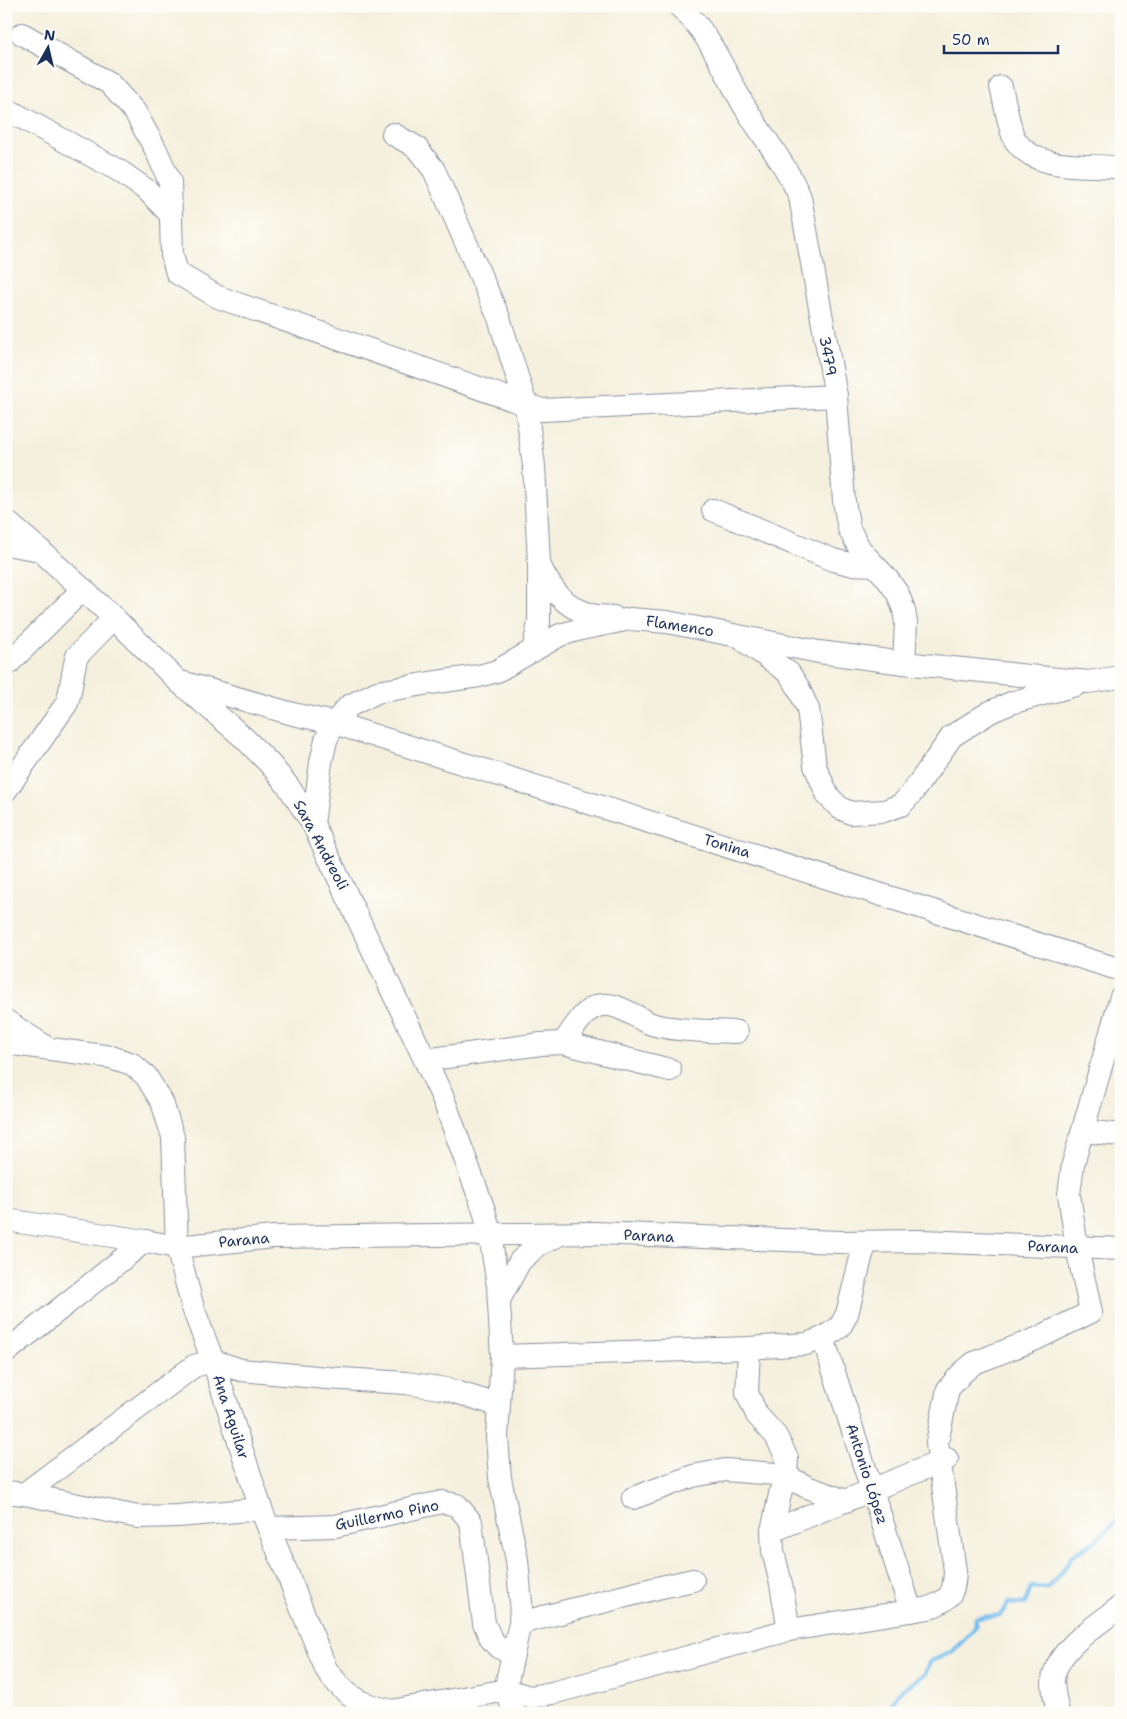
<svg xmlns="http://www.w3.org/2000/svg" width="1127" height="1719" font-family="'Shantell Sans',sans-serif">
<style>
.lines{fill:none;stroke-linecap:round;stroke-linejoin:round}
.stream{stroke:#77beee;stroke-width:4.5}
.minor-casing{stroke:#88909e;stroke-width:24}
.minor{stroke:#fff;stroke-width:22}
.labels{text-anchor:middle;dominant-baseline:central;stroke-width:5;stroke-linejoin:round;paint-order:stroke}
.street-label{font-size:15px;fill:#1b2f5e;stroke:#fdfcf7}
</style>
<rect width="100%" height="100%" fill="#fdfcf7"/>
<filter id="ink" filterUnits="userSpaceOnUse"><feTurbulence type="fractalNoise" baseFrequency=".02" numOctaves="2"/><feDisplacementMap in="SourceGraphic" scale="10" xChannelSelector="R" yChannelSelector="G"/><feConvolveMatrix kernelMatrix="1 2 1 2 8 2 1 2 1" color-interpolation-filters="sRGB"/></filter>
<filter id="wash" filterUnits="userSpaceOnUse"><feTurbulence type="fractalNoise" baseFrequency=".0096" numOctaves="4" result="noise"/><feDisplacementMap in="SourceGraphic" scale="20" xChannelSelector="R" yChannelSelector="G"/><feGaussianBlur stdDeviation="1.12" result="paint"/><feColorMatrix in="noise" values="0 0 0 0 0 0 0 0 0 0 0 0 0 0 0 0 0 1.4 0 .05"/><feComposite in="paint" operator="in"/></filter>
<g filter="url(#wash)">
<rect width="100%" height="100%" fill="#f5f0dd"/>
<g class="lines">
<polyline class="stream" points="864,1713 890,1707 899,1692 924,1675 931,1661 952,1652 975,1628 976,1618 1000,1615 1009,1603 1025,1604 1031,1587 1047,1588 1061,1574 1072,1556 1096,1540 1121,1517"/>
</g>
</g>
<g filter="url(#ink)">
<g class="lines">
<g class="minor-casing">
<g id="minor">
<path d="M679,6C711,34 725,74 746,109C764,138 786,165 800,197L836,396L844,501L849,529L861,551L886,577L898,594L904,610L906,623L904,663"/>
<polyline points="22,34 109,83 135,112 156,150 170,182 172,255 177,273 218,297 542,410 836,396"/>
<path d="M1001,87C1004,98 1010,132 1015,140C1038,173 1087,163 1121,168"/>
<polyline points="6,109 118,170 148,191 171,215"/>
<polyline points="393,134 416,147 434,170 499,318 526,405 534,466 539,563 539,623 533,651"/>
<polyline points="713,510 833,560 850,564 874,565"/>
<polyline points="6,521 41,551 114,618 179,682 244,738 269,763 288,786 313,824 443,1098 484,1210 490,1234 498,1286 502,1356 497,1437 500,1478 517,1560 521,1603 520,1623 507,1681 507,1690 514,1713"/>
<polyline points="6,544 40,550"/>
<path d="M539,564C550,588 563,606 589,614C596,617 605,616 613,617"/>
<polyline points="746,642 789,673 798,687 808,709 815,766 828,796 840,808 851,813 884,811 901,805 912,793 952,736 990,712 1011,703 1076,685"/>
<polyline points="7,665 83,589"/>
<polyline points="185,683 293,714 334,723 1121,970"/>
<path d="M6,790L67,703C72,688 72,672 77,656L114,618"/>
<polyline points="313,824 321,762 326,740 334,723 349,706 377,692 430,683 479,676 497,671 560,635 581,629 630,619 667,622 819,652 904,663 1088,682 1121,677"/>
<polyline points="6,1021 43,1045"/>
<path d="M6,1043L111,1057L132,1064L146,1076L162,1102L173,1137L177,1247L193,1308L213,1361L261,1509L326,1669C336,1683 347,1696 364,1703C374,1707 385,1709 395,1712"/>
<path d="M563,1043C571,1033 582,1013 593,1008C611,997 633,1016 649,1023C668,1031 714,1031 737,1032"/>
<polyline points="425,1060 541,1044 563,1043 670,1070"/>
<polyline points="1083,1131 1121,1135"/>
<polyline points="6,1220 145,1241"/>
<polyline points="499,1300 520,1261 538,1245 559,1235"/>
<polyline points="823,1338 911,1611"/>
<polyline points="749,1348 747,1393 757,1415 776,1436 787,1458 786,1476 781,1490 772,1531 773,1551 781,1584 789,1630"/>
<polyline points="6,1352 145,1241 177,1247 273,1237 595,1233 841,1242 922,1241 1121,1249"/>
<polyline points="502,1356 749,1348 806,1344 823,1338 840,1327 847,1314 862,1254 867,1242"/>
<polyline points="6,1492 24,1494 138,1517 178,1516 261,1509"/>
<polyline points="24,1494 194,1366 213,1361 241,1370 327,1378 406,1383 446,1389 498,1405"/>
<polyline points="633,1498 693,1476 725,1470 775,1474 786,1476 807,1487 846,1501"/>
<polyline points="269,1528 335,1526 442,1502 457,1505 471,1522 484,1623 491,1639 498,1647 513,1654"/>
<polyline points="772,1531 947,1459"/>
<polyline points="520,1623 657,1588 693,1580"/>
<path d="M380,1713L507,1690L530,1697L552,1693L789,1630L929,1608C951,1599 954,1594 955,1571L937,1443L948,1389L963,1372L974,1363L1036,1339L1091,1312L1077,1248L1069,1194L1073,1164L1121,997"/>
<path d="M1058,1713C1056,1701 1051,1686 1054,1674C1063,1644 1098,1625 1121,1606"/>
</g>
</g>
<use href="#minor" class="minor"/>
</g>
</g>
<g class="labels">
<g class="street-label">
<text transform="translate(828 356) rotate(80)">3479</text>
<text transform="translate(680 626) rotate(9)">Flamenco</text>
<text transform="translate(321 845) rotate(62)">Sara Andreoli</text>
<text transform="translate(727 846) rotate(17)">Tonina</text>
<text transform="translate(649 1236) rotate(3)">Parana</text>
<text transform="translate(244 1240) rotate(-5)">Parana</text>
<text transform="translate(1053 1247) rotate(3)">Parana</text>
<text transform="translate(231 1417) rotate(72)">Ana Aguilar</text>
<text transform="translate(867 1474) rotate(72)">Antonio López</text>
<text transform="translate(387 1515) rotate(-11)">Guillermo Pino</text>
</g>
</g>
<rect width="1127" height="1719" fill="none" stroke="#fdfcf7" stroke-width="25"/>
<g transform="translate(48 48) rotate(8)" stroke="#fdfcf7" stroke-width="4" paint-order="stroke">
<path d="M0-4L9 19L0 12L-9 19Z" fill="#1b2f5e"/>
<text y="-8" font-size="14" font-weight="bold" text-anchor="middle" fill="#1b2f5e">N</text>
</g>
<path d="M944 45v8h114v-8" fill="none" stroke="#1b2f5e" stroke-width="2.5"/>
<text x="952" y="45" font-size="15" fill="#1b2f5e" stroke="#fdfcf7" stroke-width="4" paint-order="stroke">50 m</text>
</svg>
